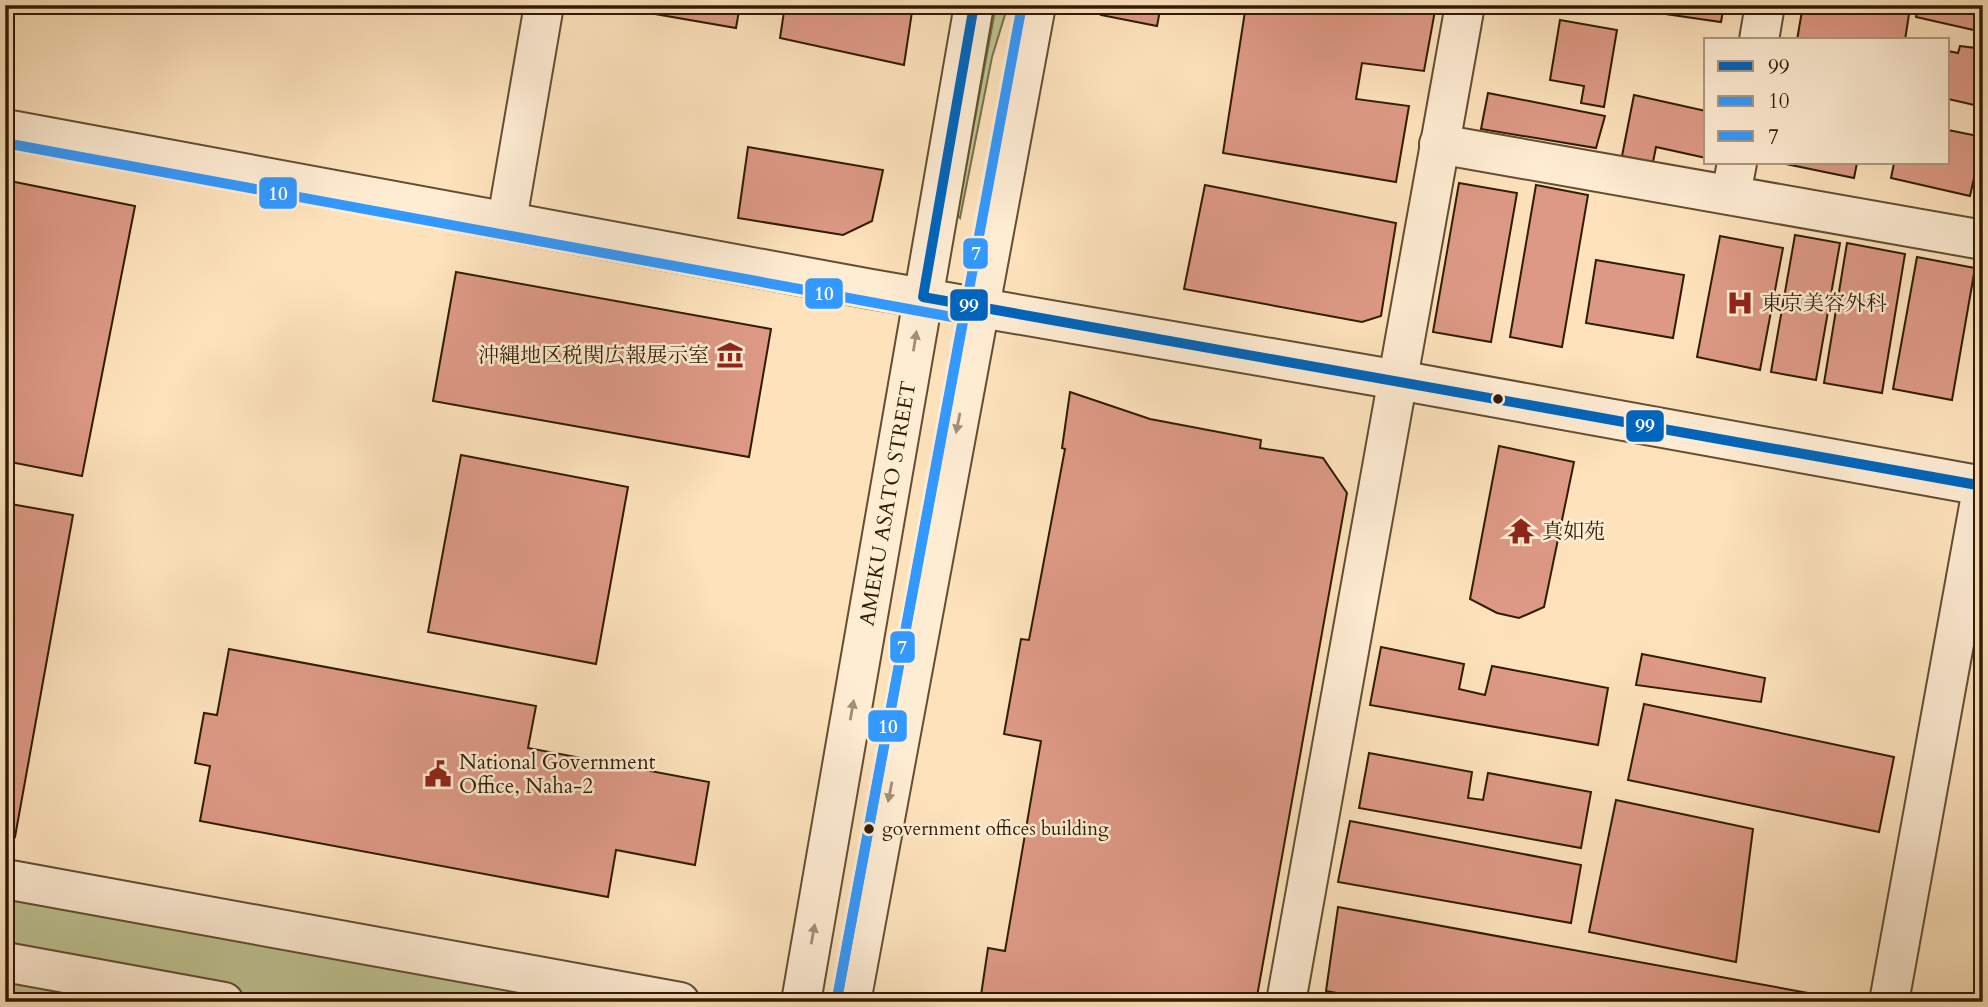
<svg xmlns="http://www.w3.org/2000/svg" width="1988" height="1007" font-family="Cardo,'Noto Serif JP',serif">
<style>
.green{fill:#bec392;stroke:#77704a;stroke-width:2}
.building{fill:#dd9985;stroke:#301c03;stroke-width:2}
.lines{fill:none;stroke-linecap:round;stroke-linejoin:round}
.minor-casing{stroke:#634e31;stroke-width:42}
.minor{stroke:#feecd3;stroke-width:38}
.bus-1-casing{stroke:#feecd3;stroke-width:16}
.bus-2-casing{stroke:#feecd3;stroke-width:16}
.bus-3-casing{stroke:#feecd3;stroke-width:16}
.bus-1{stroke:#0065bd;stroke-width:10}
.bus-2{stroke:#39f;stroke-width:10}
.bus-3{stroke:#39f;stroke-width:10}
.oneway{fill:#a18e75}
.bus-dot{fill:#301c03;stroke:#feecd3;stroke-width:2.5}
.labels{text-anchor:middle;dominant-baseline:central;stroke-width:5;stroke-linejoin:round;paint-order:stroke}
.bus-label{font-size:19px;fill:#301c03;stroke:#feecd3;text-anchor:start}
.poi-label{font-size:21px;fill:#301c03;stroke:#feecd3;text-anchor:start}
.street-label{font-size:21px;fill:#301c03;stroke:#feecd3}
.line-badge{stroke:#feecd3;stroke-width:2.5}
.badge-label{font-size:19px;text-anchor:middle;font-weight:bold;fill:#fff}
</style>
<rect width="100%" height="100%" fill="#fde2bc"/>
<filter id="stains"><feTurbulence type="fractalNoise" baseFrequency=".00286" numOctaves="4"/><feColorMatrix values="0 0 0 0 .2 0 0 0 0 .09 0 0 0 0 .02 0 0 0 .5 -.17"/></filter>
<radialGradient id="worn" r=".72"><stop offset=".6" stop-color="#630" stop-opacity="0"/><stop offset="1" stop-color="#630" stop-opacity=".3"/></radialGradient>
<g class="green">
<polygon points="996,5 1008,5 992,57 960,218 957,215"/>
<polygon points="5,895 598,1002 5,1002"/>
</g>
<g class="building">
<polygon points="603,5 740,5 736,28"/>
<polygon points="785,5 913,5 904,65 780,38"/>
<polygon points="1103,5 1161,5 1157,26 1101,15"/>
<polygon points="1246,5 1436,5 1424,71 1362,63 1356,99 1409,106 1396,182 1223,153"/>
<polygon points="1637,5 1724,5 1721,22 1637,10"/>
<polygon points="1803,5 1890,5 1910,8 1905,40 1797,40"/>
<polygon points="1919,5 1982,5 1978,31 1916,17"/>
<polygon points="1560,20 1617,30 1604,107 1581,103 1584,86 1550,80"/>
<polygon points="1960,46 1983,49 1983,107 1948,99 1948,51 1958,53"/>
<polygon points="1488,93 1605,116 1596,148 1481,129"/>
<polygon points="1634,95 1706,111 1706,158 1656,147 1653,162 1622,156"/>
<polygon points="1948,130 1983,137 1983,161 1978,160 1970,196 1891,178 1894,163 1948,163"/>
<polygon points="748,147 883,170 872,221 843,235 738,218"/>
<polygon points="1781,163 1857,163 1854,178"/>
<polygon points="5,180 135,206 82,476 5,461"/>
<polygon points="1459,183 1517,193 1491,342 1433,332"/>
<polygon points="1205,185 1396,223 1381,316 1362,322 1184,289"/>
<polygon points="1536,185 1588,195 1562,347 1510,337"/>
<polygon points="1795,235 1840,243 1816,380 1771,372"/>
<polygon points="1720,236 1783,248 1760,370 1697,357"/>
<polygon points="1847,243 1905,254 1882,393 1824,383"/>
<polygon points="1917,257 1975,268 1952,400 1893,389"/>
<polygon points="1596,260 1684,275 1673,338 1586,323"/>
<polygon points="456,272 771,329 749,457 433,401"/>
<polygon points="1070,392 1150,419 1261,440 1260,448 1323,458 1347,493 1256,1002 980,1002 988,948 1005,951 1041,741 1004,734 1021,639 1029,640 1065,449 1062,448"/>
<polygon points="1499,446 1574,462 1544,607 1519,618 1497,613 1470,599"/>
<polygon points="461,455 628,487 596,664 428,632"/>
<polygon points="5,503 73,515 15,837 5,835"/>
<polygon points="1381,647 1464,664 1459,689 1485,695 1492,666 1608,688 1598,745 1370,705"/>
<polygon points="229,649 536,706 528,748 709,782 695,865 616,850 608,897 200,821 210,766 195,763 204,713 217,715"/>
<polygon points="1642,654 1765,678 1761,702 1636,685"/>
<polygon points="1644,704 1894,757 1879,832 1628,780"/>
<polygon points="1369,753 1472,772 1468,798 1483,800 1488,773 1591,792 1581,848 1359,808"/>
<polygon points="1616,800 1753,829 1736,962 1589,932"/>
<polygon points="1350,821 1581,865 1571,923 1338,882"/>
<polygon points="1338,907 1841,999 1840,1002 1384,1002 1326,991"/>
</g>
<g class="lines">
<g class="minor-casing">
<g id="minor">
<polyline points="1759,40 1765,5"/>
<polyline points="5,129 871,289 1398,380 1983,486"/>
<polyline points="1439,144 1983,240"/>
<polyline points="1731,194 1737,163"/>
<polyline points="507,220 544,5"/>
<polyline points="5,879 680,1002"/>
<polyline points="5,962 224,1002"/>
<path id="s1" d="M801,1002L974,5"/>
<polyline points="851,1002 1036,5"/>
<polyline points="1286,1002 1465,5"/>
<polyline points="1889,1002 1983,484"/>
</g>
</g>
<use href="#minor" class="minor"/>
<g class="bus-1-casing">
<polyline id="bus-1" points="974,5 923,297 1983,486"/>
</g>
<g class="bus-2-casing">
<polyline id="bus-2" points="5,143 963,319 837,999"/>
</g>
<g class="bus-3-casing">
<polyline id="bus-3" points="837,999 1022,5"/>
</g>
<use href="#bus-1" class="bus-1"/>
<use href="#bus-2" class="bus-2"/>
<use href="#bus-3" class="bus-3"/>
</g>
<defs><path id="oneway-solid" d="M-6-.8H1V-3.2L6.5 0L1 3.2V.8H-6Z" transform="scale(1.75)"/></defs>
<g class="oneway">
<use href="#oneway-solid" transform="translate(915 341) rotate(-81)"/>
<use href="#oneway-solid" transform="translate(958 423) rotate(101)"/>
<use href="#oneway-solid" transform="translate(852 710) rotate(-80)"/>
<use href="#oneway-solid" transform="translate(890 792) rotate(101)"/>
<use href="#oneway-solid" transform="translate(813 934) rotate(-80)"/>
</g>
<defs>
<g id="hospital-bare" transform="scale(2.1)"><path d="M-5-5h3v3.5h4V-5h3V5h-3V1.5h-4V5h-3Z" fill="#8f2418" stroke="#feecd3" stroke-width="2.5" paint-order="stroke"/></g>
<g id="museum-bare" transform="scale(2.1)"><path d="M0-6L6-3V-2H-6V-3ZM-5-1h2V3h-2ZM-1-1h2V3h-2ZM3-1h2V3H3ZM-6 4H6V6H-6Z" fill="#8f2418" stroke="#feecd3" stroke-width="2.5" paint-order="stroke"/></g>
<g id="temple-bare" transform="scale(2.1)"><path d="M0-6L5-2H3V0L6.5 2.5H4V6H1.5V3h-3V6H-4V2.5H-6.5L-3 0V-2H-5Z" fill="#8f2418" stroke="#feecd3" stroke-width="2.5" paint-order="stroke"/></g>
<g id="civic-bare" transform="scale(2.1)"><path d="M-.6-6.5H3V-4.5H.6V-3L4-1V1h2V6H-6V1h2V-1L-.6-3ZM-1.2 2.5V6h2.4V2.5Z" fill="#8f2418" stroke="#feecd3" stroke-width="2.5" paint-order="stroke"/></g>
</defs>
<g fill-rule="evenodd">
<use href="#hospital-bare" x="1740" y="303"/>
<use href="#museum-bare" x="730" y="355"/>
<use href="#temple-bare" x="1521" y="531"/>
<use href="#civic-bare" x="438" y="774"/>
</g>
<g class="bus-dot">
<circle cx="1498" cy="399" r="6"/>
<circle cx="869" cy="829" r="6"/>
</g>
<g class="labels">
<g class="bus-label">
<text x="882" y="829">government offices building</text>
</g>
<g class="poi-label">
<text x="1761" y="303">東京美容外科</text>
<text x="709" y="355" text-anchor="end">沖縄地区税関広報展示室</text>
<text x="1542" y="531">真如苑</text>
<text x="459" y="762">National Government<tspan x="459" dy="24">Office, Naha-2</tspan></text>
</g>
<g class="street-label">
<text stroke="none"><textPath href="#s1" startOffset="506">AMEKU ASATO STREET</textPath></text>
</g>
</g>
<g class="line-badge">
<rect x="258" y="176" width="40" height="34" rx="7" fill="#39f"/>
<rect x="962" y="237" width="27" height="33" rx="7" fill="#39f"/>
<rect x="804" y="277" width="40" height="33" rx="7" fill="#39f"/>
<rect x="949" y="288" width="40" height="34" rx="7" fill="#0065bd"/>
<rect x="1625" y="409" width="40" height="34" rx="7" fill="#0065bd"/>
<rect x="889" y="630" width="27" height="34" rx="7" fill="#39f"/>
<rect x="867" y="709" width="41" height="34" rx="7" fill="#39f"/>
</g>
<g class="badge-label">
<text x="278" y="200">10</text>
<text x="976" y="260">7</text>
<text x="824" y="300">10</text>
<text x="969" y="312">99</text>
<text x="1645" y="432">99</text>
<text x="902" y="654">7</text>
<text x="888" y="733">10</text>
</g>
<rect width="1988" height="1007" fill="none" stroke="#fde2bc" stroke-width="28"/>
<rect x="7" y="7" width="1974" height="993" fill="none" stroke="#301c03" stroke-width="3.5"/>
<rect x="14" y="14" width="1960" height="979" fill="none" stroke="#301c03" stroke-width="2"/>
<rect x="1704" y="38" width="245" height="126" fill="#feecd3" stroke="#ac9980" stroke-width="2"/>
<rect x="1718" y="61" width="35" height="10" fill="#0065bd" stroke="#ac9980" stroke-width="2"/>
<text x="1768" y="74" font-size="21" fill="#301c03">99</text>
<rect x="1718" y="96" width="35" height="10" fill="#3399ff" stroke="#ac9980" stroke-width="2"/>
<text x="1768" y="108" font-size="21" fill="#301c03">10</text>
<rect x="1718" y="131" width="35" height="10" fill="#3399ff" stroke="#ac9980" stroke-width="2"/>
<text x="1768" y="144" font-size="21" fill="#301c03">7</text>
<rect width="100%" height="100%" filter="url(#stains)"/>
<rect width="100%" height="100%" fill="url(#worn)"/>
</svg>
